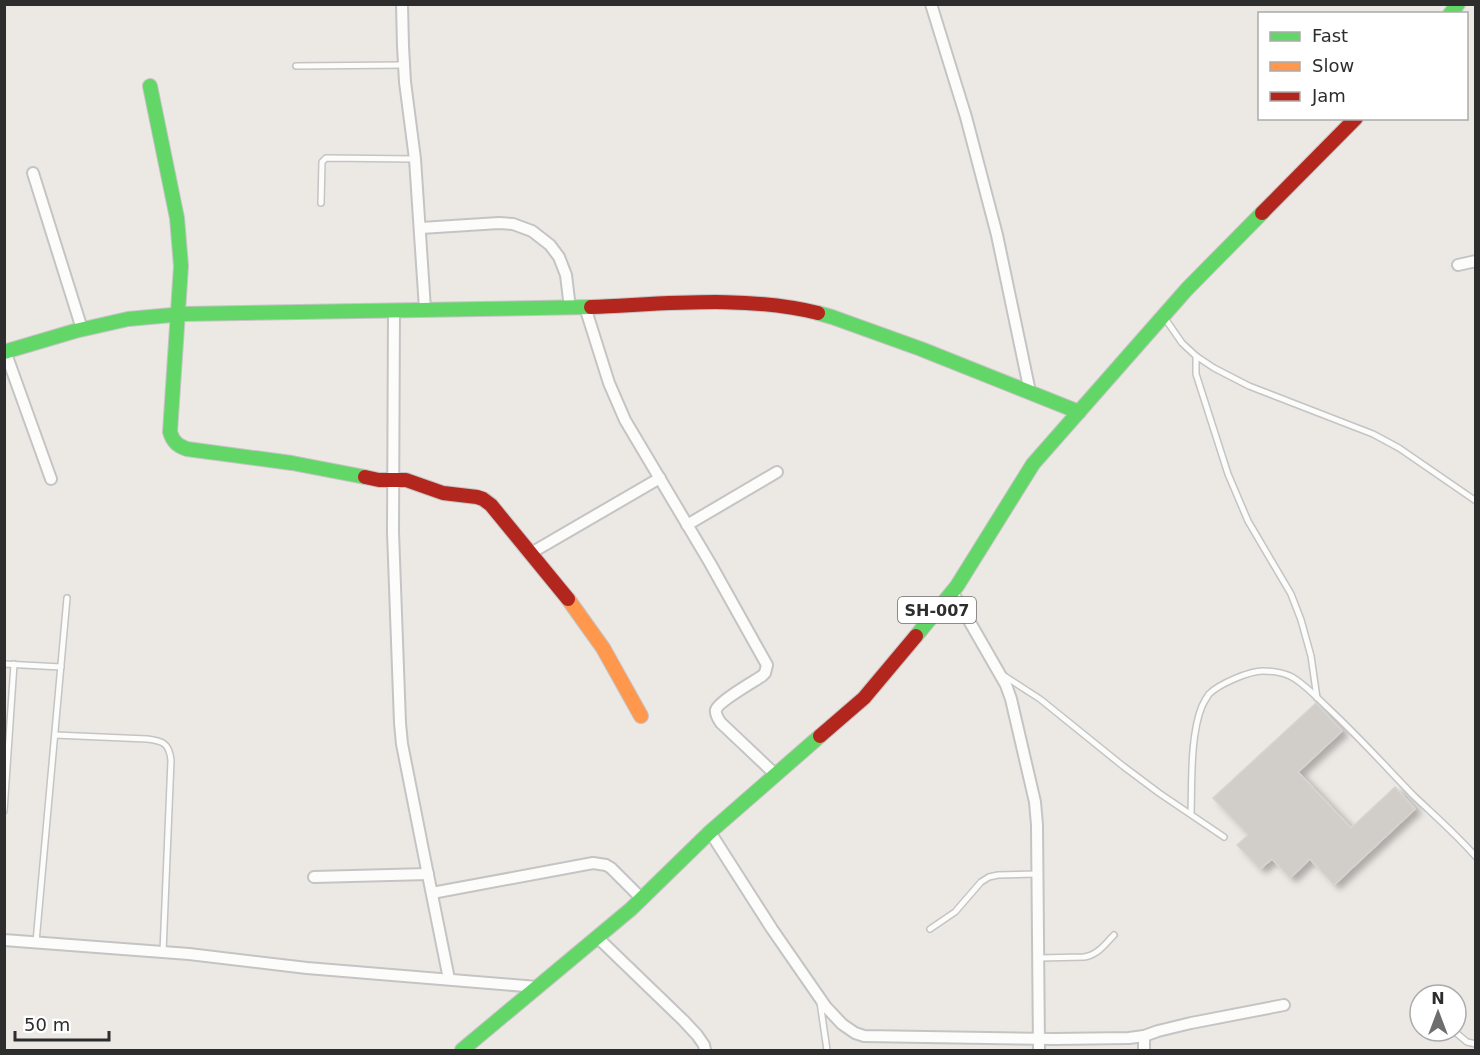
<svg xmlns="http://www.w3.org/2000/svg" width="1480" height="1055" font-family="'DejaVu Sans',sans-serif">
<style>
.building{fill:#d1ceca;stroke:#d7d4d0;stroke-width:1.5;filter:url(#shadow)}
.lines{fill:none;stroke-linecap:round;stroke-linejoin:round}
.lane-casing{stroke:#c5c4c4;stroke-width:8}
.street-casing{stroke:#c5c4c4;stroke-width:14}
.fast-casing{stroke:#c5c4c4;stroke-width:16}
.slow-casing{stroke:#c5c4c4;stroke-width:16}
.jam-casing{stroke:#c5c4c4;stroke-width:16}
.lane{stroke:#fcfcfb;stroke-width:5}
.street{stroke:#fcfcfb;stroke-width:10}
.fast{stroke:#63d668;stroke-width:14}
.slow{stroke:#ff974d;stroke-width:14}
.jam{stroke:#b3261e;stroke-width:14}
.labels{text-anchor:middle;dominant-baseline:central;stroke-width:4.5;stroke-linejoin:round;paint-order:stroke}
.shield{fill:#fff;stroke:#6c6c6c;stroke-width:1.5}
.shield-label{font-size:16px;font-weight:bold;fill:#2d2d2d}
</style>
<defs>
<filter id="shadow"><feDropShadow dx="6" dy="4" stdDeviation="3" flood-color="#0004"/></filter>
</defs>
<rect width="100%" height="100%" fill="#ece8e4"/>
<polygon class="building" points="1316,703 1342,731 1298,772 1351,828 1395,787 1415,809 1334,885 1310,859 1290,878 1272,859 1260,869 1237,845 1248,835 1213,798"/>
<g class="lines">
<g class="lane-casing">
<g id="lane">
<polyline points="296,66 404,65"/>
<polyline points="321,203 322,162 326,158 415,159"/>
<polyline points="1164,317 1182,343 1196,356 1214,368 1249,386 1373,434 1399,448 1476,501"/>
<polyline points="1196,356 1196,374 1228,474 1248,521 1291,594 1301,620 1311,656 1317,698"/>
<polyline points="4,664 61,667"/>
<polyline points="1003,675 1040,699 1123,766 1159,793 1224,837"/>
<path d="M55,735L147,739C163,741 169,743 171,760L163,952"/>
<polyline points="4,811 14,664"/>
<path d="M1191,814C1192,782 1190,736 1202,706C1204,702 1207,697 1209,694C1219,684 1249,671 1263,671C1272,671 1281,672 1290,676C1304,683 1316,697 1328,708C1358,736 1386,767 1414,796C1435,816 1457,835 1476,857"/>
<polyline points="930,929 955,912 981,882 989,877 998,875 1038,874"/>
<polyline points="36,942 67,598"/>
<path d="M1039,958L1084,957C1098,955 1105,944 1114,935"/>
<polyline points="820,1002 827,1050"/>
<polyline points="1454,1031 1467,1042 1476,1044"/>
</g>
</g>
<g class="street-casing">
<g id="street">
<polyline points="402,4 403,46 405,82 415,159 425,309"/>
<polyline points="931,4 966,117 997,235 1030,392"/>
<polyline points="33,173 82,329"/>
<polyline points="421,228 499,223 513,224 532,231 550,245 559,257 566,275 570,308"/>
<polyline points="1458,265 1476,261"/>
<path d="M585,307L609,383L625,420L710,563L767,665L765,673L762,676C753,682 718,702 716,710C715,715 719,720 721,723L776,775"/>
<polyline points="394,310 393,532 400,723 402,744 423,850 449,979"/>
<polyline points="5,351 51,479"/>
<polyline points="687,525 777,472"/>
<polyline points="531,553 660,478"/>
<polyline points="952,591 1006,685 1011,699 1035,802 1037,825 1039,1050"/>
<polyline points="710,832 772,929 826,1007 842,1024 855,1033 864,1036 1055,1039 1129,1038 1144,1036 1158,1031 1191,1023 1284,1005"/>
<polyline points="314,877 428,874"/>
<polyline points="432,893 593,863 606,865 611,868 642,899"/>
<polyline points="597,937 683,1020 697,1035 704,1045 705,1050"/>
<polyline points="4,940 189,954 307,968 537,987"/>
<polyline points="1144,1036 1144,1050"/>
</g>
</g>
<g class="fast-casing">
<g id="fast">
<polyline points="1450,14 1458,4"/>
<path d="M150,86L177,218L181,266L170,432C173,442 178,446 187,449L292,463L365,477"/>
<polyline points="818,313 832,317 921,349 1079,412"/>
<polyline points="4,352 75,331 128,319 183,314 591,307"/>
<polyline points="916,636 957,586 1033,464 1187,289 1262,213"/>
<polyline points="462,1050 631,909 710,832 820,736"/>
</g>
</g>
<g class="slow-casing">
<polyline id="slow" points="568,599 603,648 641,716"/>
</g>
<g class="jam-casing">
<g id="jam">
<polyline points="1262,213 1356,118"/>
<path d="M591,307C667,304 744,295 818,313"/>
<polyline points="365,477 379,480 406,480 443,493 477,497 483,499 491,505 568,599"/>
<polyline points="820,736 864,698 916,636"/>
</g>
</g>
<use href="#lane" class="lane"/>
<use href="#street" class="street"/>
<use href="#fast" class="fast"/>
<use href="#slow" class="slow"/>
<use href="#jam" class="jam"/>
</g>
<g class="labels">
<rect class="shield" x="898" y="597" width="78" height="26" rx="4.5"/>
<g class="shield-label">
<text x="937" y="610">SH-007</text>
</g>
</g>
<rect width="1480" height="1055" fill="none" stroke="#2d2d2d" stroke-width="12"/>
<rect x="1258" y="12" width="210" height="108" fill="#ffffff" stroke="#ababab" stroke-width="1.5"/>
<rect x="1270" y="32" width="30" height="9" fill="#63d668" stroke="#ababab" stroke-width="1.5"/>
<text x="1312" y="42" font-size="18" fill="#2d2d2d">Fast</text>
<rect x="1270" y="62" width="30" height="9" fill="#ff974d" stroke="#ababab" stroke-width="1.5"/>
<text x="1312" y="72" font-size="18" fill="#2d2d2d">Slow</text>
<rect x="1270" y="92" width="30" height="9" fill="#b3261e" stroke="#ababab" stroke-width="1.5"/>
<text x="1312" y="102" font-size="18" fill="#2d2d2d">Jam</text>
<g transform="translate(1438 1013)"><circle r="28" fill="#ffffff" stroke="#ababab" stroke-width="1.5"/>
<path d="M0-4.5L10 22L0 15L-10 22Z" fill="#706e6d"/>
<text y="-9" font-size="16" font-weight="bold" text-anchor="middle" fill="#2d2d2d">N</text>
</g>
<path d="M15 1031v9h94v-9" fill="none" stroke="#2d2d2d" stroke-width="3"/>
<text x="24" y="1031" font-size="18" fill="#2d2d2d" stroke="#ffffff" stroke-width="4.5" paint-order="stroke">50 m</text>
</svg>
